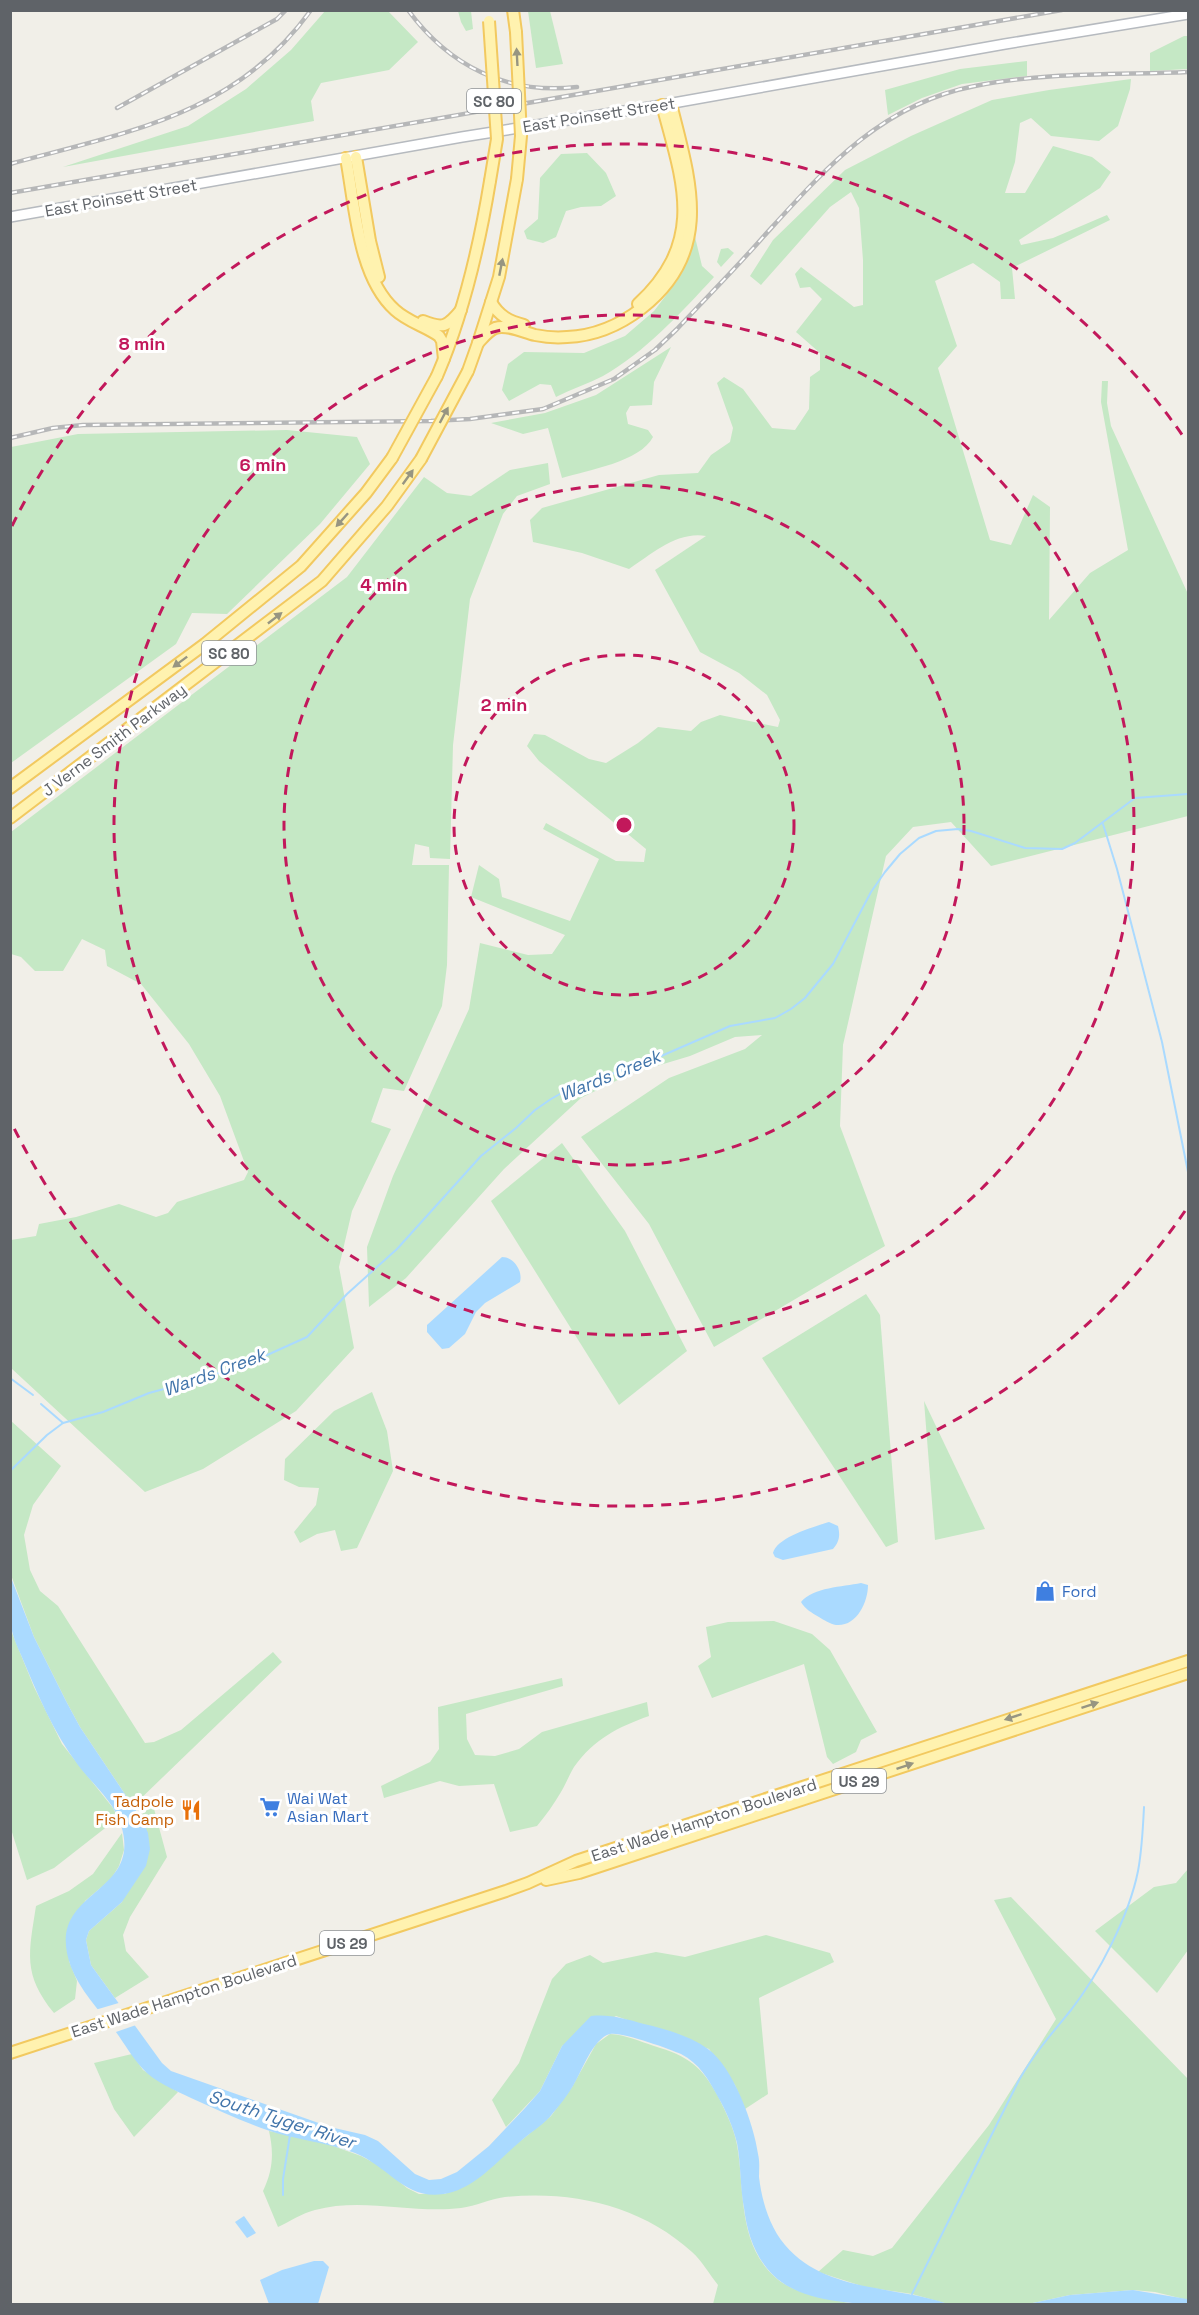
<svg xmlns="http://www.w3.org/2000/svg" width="1199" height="2315" font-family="'Space Grotesk',sans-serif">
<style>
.green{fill:#c5e8c5}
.water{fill:#aadaff}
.pier{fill:#f1efe8}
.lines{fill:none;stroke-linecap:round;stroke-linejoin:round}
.stream{stroke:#aadaff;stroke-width:2}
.secondary-casing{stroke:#b6babf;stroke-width:12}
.primary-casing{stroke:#f2c960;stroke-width:14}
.secondary{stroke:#fff;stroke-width:9}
.primary{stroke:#fff2af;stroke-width:10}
.rail-casing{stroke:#b6b7b8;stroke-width:4.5}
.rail{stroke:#fff;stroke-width:2;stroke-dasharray:7;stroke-linecap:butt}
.primary-bridge-casing{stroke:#f2c960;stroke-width:14;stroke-linecap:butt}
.primary-bridge{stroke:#fff2af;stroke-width:10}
.oneway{fill:#979581}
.ring{fill:none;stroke:#c2185b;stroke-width:3;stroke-dasharray:10 8}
.labels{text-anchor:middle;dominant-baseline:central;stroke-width:6;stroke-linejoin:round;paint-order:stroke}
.shield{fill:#fff;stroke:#8f9295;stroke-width:1.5}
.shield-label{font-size:15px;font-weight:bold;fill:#5f6368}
.street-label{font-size:16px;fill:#5f6368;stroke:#fff}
.shop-label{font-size:16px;fill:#366cbe;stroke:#fff;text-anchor:start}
.food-label{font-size:16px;fill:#c56008;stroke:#fff;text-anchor:end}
.water-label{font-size:18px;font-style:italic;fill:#4174aa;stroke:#fff}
.centre{fill:#c2185b;stroke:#fff;stroke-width:3}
.ring-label{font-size:18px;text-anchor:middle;font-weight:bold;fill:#c2185b;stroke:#fff;stroke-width:6;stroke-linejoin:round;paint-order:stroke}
</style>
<rect width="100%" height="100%" fill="#f1efe8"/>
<g class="green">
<polygon points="325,11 388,11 418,42 389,70 321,83 311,101 314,121 63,167 188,126 246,89 291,50"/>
<polygon points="458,11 471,11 473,29 466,31 461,22"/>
<polygon points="528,11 550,11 563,64 536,68"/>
<polygon points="1184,36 1188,36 1188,69 1150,71 1150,53"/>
<polygon points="1027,61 1027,76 962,84 922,98 888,115 885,90 960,69"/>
<path d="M1131,79L1130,89L1118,126L1099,141L1051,136L1031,118L1020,123L1015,162L1005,193H1025L1053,146L1092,157L1111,172L1100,188L1019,240L1021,245L1053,238L1107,215L1110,220L1012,268L1015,299H1001L1000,282L973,263L935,281L957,346L938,368L990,540L1011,545L1033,495L1050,507L1049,620L1090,573L1128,550L1101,402L1102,381H1108L1107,403L1111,426L1188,594V816L991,866L951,822L913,827L886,856L843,1045L840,1126L885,1246L714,1347L649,1224L581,1137L669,1078L745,1049L762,1035L735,1037L690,1056L630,1074L581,1098L504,1169L406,1278L369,1307L367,1247L393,1176L469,1009L480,943L528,955L552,954L565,935L471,897L479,865L499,879L502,897L570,921L599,859L543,829L546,823L616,861L644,862L646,849L539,761L527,746L534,734L545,735L589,759L606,763L638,743L658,727L691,731L701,722L720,715L778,727L780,720L767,695L739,673L700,652L655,570L706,536C677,531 652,554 629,569L582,553L533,542L530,520L542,508L659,475L698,473L711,455L730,442L733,428L717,383L724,377L743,389L772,428L795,430L809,409L810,377L820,370V353L796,332L822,299L810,287L800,288L795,274L801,267L854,307L863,305V260L859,208L851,192L830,207L761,285L750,276L773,240L845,170L911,136L992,100L1049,90Z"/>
<polygon points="587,153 606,173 616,196 601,206 581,207 566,211 556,237 543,243 527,239 524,231 538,219 540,178 561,154"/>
<path d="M695,237L702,266L714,277C682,312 644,353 603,376C588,384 571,389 556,397L551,385L540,384L509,401L502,390L508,364L524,352L584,353L625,336L654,311L677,281Z"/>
<polygon points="728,248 734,253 721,267 717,262 721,249"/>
<path d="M671,347L654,382L652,405L630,406L626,413L628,424L648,430L653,437C640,462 588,470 562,478L548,428L523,434L491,423L545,413L596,395Z"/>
<polygon points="287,430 357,437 370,464 320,524 227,614 192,613 176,644 11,763 11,447 78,434"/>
<polygon points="548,463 550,484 517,496 503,514 470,599 453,745 450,859 430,858 429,847 415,844 412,865 449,865 447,965 442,1006 404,1091 383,1088 371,1122 391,1129 352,1211 339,1267 354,1348 296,1411 203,1469 145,1492 11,1368 11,1240 36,1236 39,1224 76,1217 119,1204 156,1217 168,1213 177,1202 244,1180 248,1172 220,1096 189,1044 141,984 107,966 105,950 82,939 63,971 35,971 21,957 11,954 11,832 347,577 424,477 447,493 471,496 510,470"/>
<polygon points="562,1143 625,1231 687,1351 619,1405 491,1201"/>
<polygon points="866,1294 880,1315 898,1542 886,1547 762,1358"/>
<polygon points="372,1392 387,1431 393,1471 357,1548 341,1551 335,1530 317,1534 300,1543 294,1532 316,1505 319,1488 299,1487 284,1480 285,1459 334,1411"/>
<polygon points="924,1401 985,1529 935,1540"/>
<polygon points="10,1420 61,1466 33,1505 24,1535 30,1570 40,1591 58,1606 145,1743 154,1742 181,1730 273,1652 282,1662 133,1806 80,1727 66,1701 34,1637 11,1575"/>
<polygon points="774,1621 812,1634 830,1650 877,1732 861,1740 856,1752 833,1764 827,1757 804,1664 712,1698 698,1666 711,1657 706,1627 728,1622"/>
<polygon points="10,1628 34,1687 62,1744 113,1808 118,1818 54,1868 27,1880 11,1829"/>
<path d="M562,1678L563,1686L466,1714L467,1739L475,1755L495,1756L519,1749L542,1732L647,1702L649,1716C618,1727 594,1739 574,1767C569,1775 566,1784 561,1792C554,1804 546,1815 537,1826L510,1832L494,1784L459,1786L440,1781L384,1798L381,1786L430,1762L439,1749L438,1707Z"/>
<polygon points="153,1805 167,1857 130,1917 123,1935 126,1951 149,1977 115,1998 91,1965 86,1940 89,1931 122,1902 143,1821 140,1816"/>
<path d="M122,1833L124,1850L119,1866L111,1879L85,1901L69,1961L77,1981L75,1999L54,2013C22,1974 29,1952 36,1906L69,1891L93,1874Z"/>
<polygon points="1188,1869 1188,1950 1157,1993 1095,1931 1154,1887 1176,1883"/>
<polygon points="1011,1897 1188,2079 1188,2300 1155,2292 1133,2290 1070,2295 1028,2304 948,2304 912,2294 865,2287 818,2272 843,2250 873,2256 892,2248 989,2125 1056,2019 994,1900"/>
<polygon points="766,1935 830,1953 834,1962 759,1998 768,2094 745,2109 735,2085 709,2049 616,2016 562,2046 540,2091 506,2127 492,2100 519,2063 552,1979 566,1964 590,1955 603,1963 656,1952 685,1957"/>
<path d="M610,2034C626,2035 639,2041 654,2046C688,2056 702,2066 719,2098C726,2113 734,2128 737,2145C745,2189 737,2244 776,2278C796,2295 828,2298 853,2304H713L718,2285C710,2275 702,2261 692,2252C642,2206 572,2190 505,2197C490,2199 476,2206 461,2208C413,2214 362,2197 315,2210C302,2213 289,2222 278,2227L263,2191C273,2170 274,2153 269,2131L322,2142L361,2156L380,2166L407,2188L419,2194H445L523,2139L551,2116L572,2087L596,2044Z"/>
<polygon points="132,2054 143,2070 178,2092 134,2137 114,2109 94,2063"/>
</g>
<g class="water">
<path d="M502,1257C514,1257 523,1271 520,1282L485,1303L476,1312L465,1334L449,1348L442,1349L427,1332V1325Z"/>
<path d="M829,1522L838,1526C840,1535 840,1541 833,1549L783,1560L775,1557L773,1553C777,1537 814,1527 829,1522Z"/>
<path d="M10,1575L34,1637L66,1701L80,1727L143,1821L148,1833L150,1849L146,1866L122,1902L89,1931L86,1940L91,1965L162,2063L171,2071L330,2127L365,2135L378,2141L415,2174L429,2180L441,2179L457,2172L489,2146L525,2108L540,2091L562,2046L591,2016C610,2014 626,2019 644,2024C666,2029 690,2036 708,2049C733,2067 754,2124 758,2154C760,2162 759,2170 759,2177C762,2201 769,2226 785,2245C826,2293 894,2285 948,2304C900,2304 810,2312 773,2275C755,2257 747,2233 744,2208C740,2187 741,2164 737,2143C733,2127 726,2111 718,2097C709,2080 699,2063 681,2054C670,2049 620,2031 610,2034C593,2038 581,2073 573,2086C567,2096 560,2105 553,2113C545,2124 532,2131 522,2140C500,2158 478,2186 449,2193C406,2203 390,2167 355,2153C326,2142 296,2140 267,2130C241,2121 216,2109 191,2098C175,2090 154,2082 142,2068C131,2056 123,2041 113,2028C98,2009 80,1990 71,1967C42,1888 144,1898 121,1825C114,1801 92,1784 78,1765C53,1732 37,1693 21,1655C17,1646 12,1635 11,1625C9,1608 11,1591 10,1575Z"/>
<path d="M861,1583L868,1585C868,1603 856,1627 836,1625C830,1624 824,1620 819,1617C812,1613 805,1609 801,1602C814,1587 842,1587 861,1583Z"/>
<polygon points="244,2216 256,2233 247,2238 235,2222"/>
<polygon points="314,2261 323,2261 329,2267 318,2304 269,2304 260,2280 282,2270"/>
<polygon points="1133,2290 1187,2299 1188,2304 1028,2304 1070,2295"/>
</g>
<polygon class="pier" points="122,2002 139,2024 113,2033 95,2010"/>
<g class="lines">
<g class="stream">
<polyline points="1103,824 1117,869 1162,1042 1188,1172"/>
<polyline points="10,1378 33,1395"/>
<polyline points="41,1404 63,1423"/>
<polyline points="10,1471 47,1435 63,1423 103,1412 149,1393 212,1376 238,1364 265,1356 307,1337 347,1294 397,1249 481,1156 516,1128 535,1110 551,1099 567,1090 659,1057 730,1026 775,1018 791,1009 805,998 833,964 871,892 885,872 900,854 919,838 936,831 958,829 971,831 1025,848 1062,849 1075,843 1135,798 1188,794"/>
<polyline points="283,2195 283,2179 290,2135"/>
<path d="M912,2294L1019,2080C1034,2054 1052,2033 1071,2010C1099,1974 1129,1916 1138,1871C1142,1850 1143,1828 1144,1807"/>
</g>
<g class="secondary-casing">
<polyline id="secondary" points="10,217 462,137 662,105 1005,44 1188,14"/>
</g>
<g class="primary-casing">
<g id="primary">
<polyline points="513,10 516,32"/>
<polyline points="356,157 370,241 379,277"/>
<path d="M346,158C355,206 358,277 395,310C408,322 425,326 439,336L442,341L444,359"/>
<path d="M491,302C499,316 509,321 524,325"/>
<path d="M638,304C706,241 683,183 662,105"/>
<path d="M423,321C443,329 447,327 461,310"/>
<path d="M478,343C483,338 488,331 495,328C507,324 523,332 535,335C545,337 556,338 567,337C594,336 620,325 642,308C715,251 690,180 671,104"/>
<polyline points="468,371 478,343 499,277 517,179"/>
<path d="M437,376C464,313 479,248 490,181"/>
<polyline points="10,788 205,644 301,566 366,493 392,458"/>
<polyline points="10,818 322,581 387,506 421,459"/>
<polyline points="546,1880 579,1873 1188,1673"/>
<polyline points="10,2053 506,1891 528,1883 576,1861 1188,1661"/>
</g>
</g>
<use href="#secondary" class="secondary"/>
<use href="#primary" class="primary"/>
<g class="rail-casing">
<g id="rail">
<path d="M408,10C449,66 507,95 577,87"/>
<polyline points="117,108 277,19 286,10"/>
<path d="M10,164C127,132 236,115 311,10"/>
<polyline points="10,193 1062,10"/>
<path d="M10,438L53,428L83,425L431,421L470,419L543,409L614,379L655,350L677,329C706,298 736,268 764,236C825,169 881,104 975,86C1044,72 1118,75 1188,72"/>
</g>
</g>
<use href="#rail" class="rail"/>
<g class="primary-bridge-casing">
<g id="primary-bridge">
<polyline points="489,21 497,139 490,181"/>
<polyline points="516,32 521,136 517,179"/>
<polyline points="392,458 437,376"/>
<polyline points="421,459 468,371"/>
</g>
</g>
<use href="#primary-bridge" class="primary-bridge"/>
</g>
<defs><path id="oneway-solid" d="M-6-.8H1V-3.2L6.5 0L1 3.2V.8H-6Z" transform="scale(1.5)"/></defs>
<g class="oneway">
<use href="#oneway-solid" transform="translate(517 57) rotate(-93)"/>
<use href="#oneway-solid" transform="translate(501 267) rotate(-79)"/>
<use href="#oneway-solid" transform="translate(444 415) rotate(-62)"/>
<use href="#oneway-solid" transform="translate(408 477) rotate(-54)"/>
<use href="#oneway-solid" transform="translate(342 520) rotate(132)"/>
<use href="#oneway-solid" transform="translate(275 618) rotate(-38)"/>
<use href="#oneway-solid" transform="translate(180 662) rotate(143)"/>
<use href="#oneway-solid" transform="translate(1090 1705) rotate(-18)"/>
<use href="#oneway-solid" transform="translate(1013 1717) rotate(162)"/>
<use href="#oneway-solid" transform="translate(905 1766) rotate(-19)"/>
</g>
<g class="ring">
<circle cx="624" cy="825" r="170"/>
<circle cx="624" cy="825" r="340"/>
<circle cx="624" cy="825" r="510"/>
<path d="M1185 1211A681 681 0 0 1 12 1124M12 526A681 681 0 0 1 1185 439"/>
</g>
<defs>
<g id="shop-bare" transform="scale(1.62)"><path d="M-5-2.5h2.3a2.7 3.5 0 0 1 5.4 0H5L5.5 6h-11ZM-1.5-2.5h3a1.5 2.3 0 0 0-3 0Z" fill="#3f7fe0" stroke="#fff" stroke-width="2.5" paint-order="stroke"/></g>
<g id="supermarket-bare" transform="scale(1.62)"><path d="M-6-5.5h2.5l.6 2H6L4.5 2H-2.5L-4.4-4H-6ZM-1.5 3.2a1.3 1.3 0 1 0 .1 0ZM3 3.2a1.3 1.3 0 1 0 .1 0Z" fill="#3f7fe0" stroke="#fff" stroke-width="2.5" paint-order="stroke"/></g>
<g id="restaurant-bare" transform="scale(1.62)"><path d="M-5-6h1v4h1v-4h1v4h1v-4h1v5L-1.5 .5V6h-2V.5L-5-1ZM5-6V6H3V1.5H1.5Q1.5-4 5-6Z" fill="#e8710a" stroke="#fff" stroke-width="2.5" paint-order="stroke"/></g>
</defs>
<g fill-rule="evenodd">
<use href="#shop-bare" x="1045" y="1591"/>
<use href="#supermarket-bare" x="270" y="1807"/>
<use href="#restaurant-bare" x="191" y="1810"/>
</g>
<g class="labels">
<g class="shield">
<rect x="467" y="89" width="54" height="24" rx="4.5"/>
<rect x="202" y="641" width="54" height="24" rx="4.5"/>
<rect x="832" y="1769" width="54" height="24" rx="4.5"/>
<rect x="320" y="1931" width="54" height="24" rx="4.5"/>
</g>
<g class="shield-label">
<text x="494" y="101">SC 80</text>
<text x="229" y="653">SC 80</text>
<text x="859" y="1781">US 29</text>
<text x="347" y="1943">US 29</text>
</g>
<g class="street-label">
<text transform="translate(599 115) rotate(-9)">East Poinsett Street</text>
<text transform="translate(121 198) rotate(-10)">East Poinsett Street</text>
<text transform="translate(114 740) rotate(-37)">J Verne Smith Parkway</text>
<text transform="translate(704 1820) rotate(-18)">East Wade Hampton Boulevard</text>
<text transform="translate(184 1996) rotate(-18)">East Wade Hampton Boulevard</text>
</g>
<g class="shop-label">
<text x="1062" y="1591">Ford</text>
<text x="287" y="1798">Wai Wat<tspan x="287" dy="18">Asian Mart</tspan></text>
</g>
<g class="food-label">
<text x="174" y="1801">Tadpole<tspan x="174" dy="18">Fish Camp</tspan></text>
</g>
<g class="water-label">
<text transform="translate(610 1075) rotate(-22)">Wards Creek</text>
<text transform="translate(214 1372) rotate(-20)">Wards Creek</text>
<text transform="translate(282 2119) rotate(18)">South Tyger River</text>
</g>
</g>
<circle cx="624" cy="825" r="9" class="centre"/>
<g class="ring-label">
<text x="142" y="350">8 min</text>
<text x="263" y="471">6 min</text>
<text x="384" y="591">4 min</text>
<text x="504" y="711">2 min</text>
</g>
<rect width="1199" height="2315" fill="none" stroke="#5f6368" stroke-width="24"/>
</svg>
